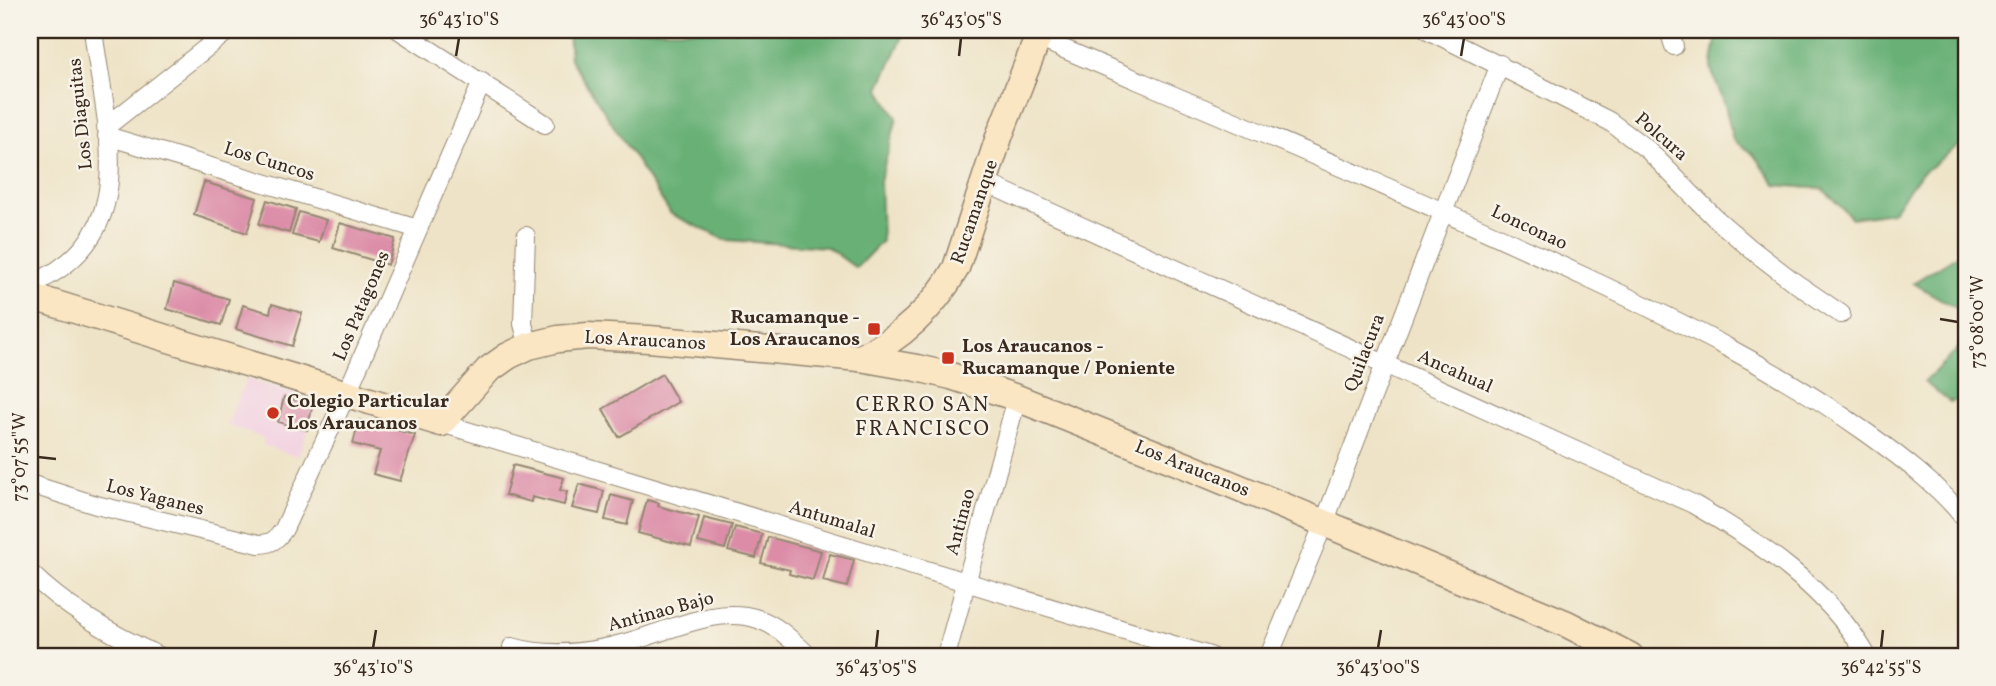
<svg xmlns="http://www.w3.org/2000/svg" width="1996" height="686" font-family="Vollkorn,serif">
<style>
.built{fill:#f2cfe1}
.forest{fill:#68b076;stroke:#526d4a;stroke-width:2}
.building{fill:#dc8ca7}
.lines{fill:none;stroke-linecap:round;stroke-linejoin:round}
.street-casing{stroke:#948672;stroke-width:20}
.secondary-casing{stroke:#948672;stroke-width:29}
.street{stroke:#fff;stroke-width:18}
.secondary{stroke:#fbe6c4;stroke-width:26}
.ticks{fill:none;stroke:#3b2a1e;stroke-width:2.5}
.poi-dot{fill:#c8321e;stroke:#f7f3e8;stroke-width:2.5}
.labels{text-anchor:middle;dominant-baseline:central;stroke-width:5;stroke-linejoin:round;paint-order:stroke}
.street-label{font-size:19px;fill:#3b2a1e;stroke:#f7f3e8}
.poi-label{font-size:19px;font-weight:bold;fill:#3b2a1e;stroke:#f7f3e8;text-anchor:start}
.neighbourhood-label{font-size:21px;letter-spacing:2px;fill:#3b2a1e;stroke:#f7f3e8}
.neatline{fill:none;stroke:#3b2a1e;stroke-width:2.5}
.ticks-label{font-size:18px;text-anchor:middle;fill:#3b2a1e}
</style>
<rect width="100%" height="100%" fill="#f7f3e8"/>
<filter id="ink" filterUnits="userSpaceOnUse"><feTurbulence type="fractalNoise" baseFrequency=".0143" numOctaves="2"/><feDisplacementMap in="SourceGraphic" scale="14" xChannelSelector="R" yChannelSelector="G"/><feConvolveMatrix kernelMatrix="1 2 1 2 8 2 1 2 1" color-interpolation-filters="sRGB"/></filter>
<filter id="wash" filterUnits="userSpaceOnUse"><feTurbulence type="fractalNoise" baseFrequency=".00686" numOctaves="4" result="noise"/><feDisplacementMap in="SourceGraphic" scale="28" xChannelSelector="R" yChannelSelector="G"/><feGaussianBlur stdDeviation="1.57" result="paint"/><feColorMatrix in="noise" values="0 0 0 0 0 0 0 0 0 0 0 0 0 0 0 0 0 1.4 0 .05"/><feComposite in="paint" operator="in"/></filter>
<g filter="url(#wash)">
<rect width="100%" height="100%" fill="#eee3c6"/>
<polygon class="built" points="246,379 319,400 298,457 263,445 264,438 227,425"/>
<g class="forest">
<polygon points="568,30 906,30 879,88 897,118 880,181 882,241 856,268 827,247 726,240 671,214 570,59"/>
<polygon points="1715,30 1966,30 1966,140 1921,174 1892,212 1852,218 1823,189 1776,185 1753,154 1733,140 1725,105 1711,69 1717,34"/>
<polygon points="1966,250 1966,399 1950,402 1924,382 1965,342 1963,312 1913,283"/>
</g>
<g id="blocks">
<g class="building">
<polygon points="204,182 257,198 247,233 194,215"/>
<polygon points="267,200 296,209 289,233 259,224"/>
<polygon points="299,212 326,220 319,242 292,235"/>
<polygon points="340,223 395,239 388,265 333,248"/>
<polygon points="174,283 229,299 221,325 167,309"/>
<polygon points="272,304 302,313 292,346 236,329 243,305 270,313"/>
<polygon points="662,374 678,402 619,437 603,409"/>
<polygon points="284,397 313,404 307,430 278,422"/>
<polygon points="359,420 415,435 400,481 373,474 380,451 353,444"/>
<polygon points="513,465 564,478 560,490 567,492 564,505 532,497 531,502 505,495"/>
<polygon points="579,484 604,491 599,514 572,508"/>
<polygon points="611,495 633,501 627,525 605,520"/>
<polygon points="647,500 659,503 658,506 699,517 691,547 638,533"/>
<polygon points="704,518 732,525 725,549 698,542"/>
<polygon points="735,527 762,534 756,558 728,551"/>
<polygon points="768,537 821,551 813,580 789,574 790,570 761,563"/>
<polygon points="830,554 854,560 847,587 823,581"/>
</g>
</g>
</g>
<g filter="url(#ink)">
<use href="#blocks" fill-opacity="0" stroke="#948672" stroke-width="2"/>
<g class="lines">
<g class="street-casing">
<g id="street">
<polyline points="399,30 545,124"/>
<polyline points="1428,30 1609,121 1648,150 1714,217 1751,249 1794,282 1841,314"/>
<polyline points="1669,30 1674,46"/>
<path d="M1038,38C1221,116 1405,192 1585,277C1683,323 1779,370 1867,433C1902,458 1939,486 1966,520"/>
<polyline points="106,127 229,30"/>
<polyline points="107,136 418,229"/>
<path d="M986,183L1693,504C1760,543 1828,588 1867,656"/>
<polyline points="526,236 523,324 529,346"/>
<path d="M30,285C146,235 105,128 93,30"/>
<polyline points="441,423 1210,656"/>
<path d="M30,484L96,505L259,544C272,544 277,539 284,529L346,395L482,82"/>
<path d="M30,573C67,609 112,635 159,656"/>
<path d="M512,647C557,660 604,651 648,636C682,625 722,607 758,619C779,626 793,642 809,656"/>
<polyline points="946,656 1017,398"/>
<polyline points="1269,656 1324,523 1500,64"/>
</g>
</g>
<g class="secondary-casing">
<g id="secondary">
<polyline points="30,296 441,423 488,370 508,356 529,346 558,339 588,336 649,339 860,358 917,368 951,376 1017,398 1187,466 1567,624 1630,656"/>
<path d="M860,358C902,338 933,309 956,268L1000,134L1041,30"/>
</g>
</g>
<use href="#street" class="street"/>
<use href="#secondary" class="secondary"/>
</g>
</g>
<path class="ticks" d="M456,56L459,38M959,56L961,38M1461,56L1464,38M1940,319L1958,322M38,457L56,459M373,648L376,630M876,648L878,630M1378,648L1381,630M1881,648L1883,630"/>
<g class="poi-dot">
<rect x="867" y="322" width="14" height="14" rx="3.5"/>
<rect x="941" y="351" width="14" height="14" rx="3.5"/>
<circle cx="273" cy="413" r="7"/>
</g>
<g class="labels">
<g class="street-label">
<text transform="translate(81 114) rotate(-96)">Los Diaguitas</text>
<text transform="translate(1661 137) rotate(41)">Polcura</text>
<text transform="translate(269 162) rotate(17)">Los Cuncos</text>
<text transform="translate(975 212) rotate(-71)">Rucamanque</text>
<text transform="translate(1529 228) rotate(25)">Lonconao</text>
<text transform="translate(362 306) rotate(-67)">Los Patagones</text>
<text transform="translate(645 341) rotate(3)">Los Araucanos</text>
<text transform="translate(1365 353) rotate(-69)">Quilacura</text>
<text transform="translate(1455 372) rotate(24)">Ancahual</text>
<text transform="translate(1192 469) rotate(22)">Los Araucanos</text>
<text transform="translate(155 498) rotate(14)">Los Yaganes</text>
<text transform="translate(832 520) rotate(17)">Antumalal</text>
<text transform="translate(961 522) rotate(-75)">Antinao</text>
<text transform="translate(661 612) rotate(-15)">Antinao Bajo</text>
</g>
<g class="poi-label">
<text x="860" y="318" text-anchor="end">Rucamanque -<tspan x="860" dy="22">Los Araucanos</tspan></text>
<text x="962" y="347">Los Araucanos -<tspan x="962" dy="22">Rucamanque / Poniente</tspan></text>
<text x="287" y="402">Colegio Particular<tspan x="287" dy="22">Los Araucanos</tspan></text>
</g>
<g class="neighbourhood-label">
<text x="923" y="405">CERRO SAN<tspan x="923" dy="24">FRANCISCO</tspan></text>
</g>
</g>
<rect width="1996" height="686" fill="none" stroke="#f7f3e8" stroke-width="77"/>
<rect x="38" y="38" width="1920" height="610" class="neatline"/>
<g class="ticks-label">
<text x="459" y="25">36°43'10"S</text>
<text x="961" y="25">36°43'05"S</text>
<text x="1464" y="25">36°43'00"S</text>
<text transform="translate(1977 322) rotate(-90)" y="6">73°08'00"W</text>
<text transform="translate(19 457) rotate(-90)" y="6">73°07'55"W</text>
<text x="373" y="673">36°43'10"S</text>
<text x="876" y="673">36°43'05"S</text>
<text x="1378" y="673">36°43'00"S</text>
<text x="1881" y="673">36°42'55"S</text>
</g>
</svg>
